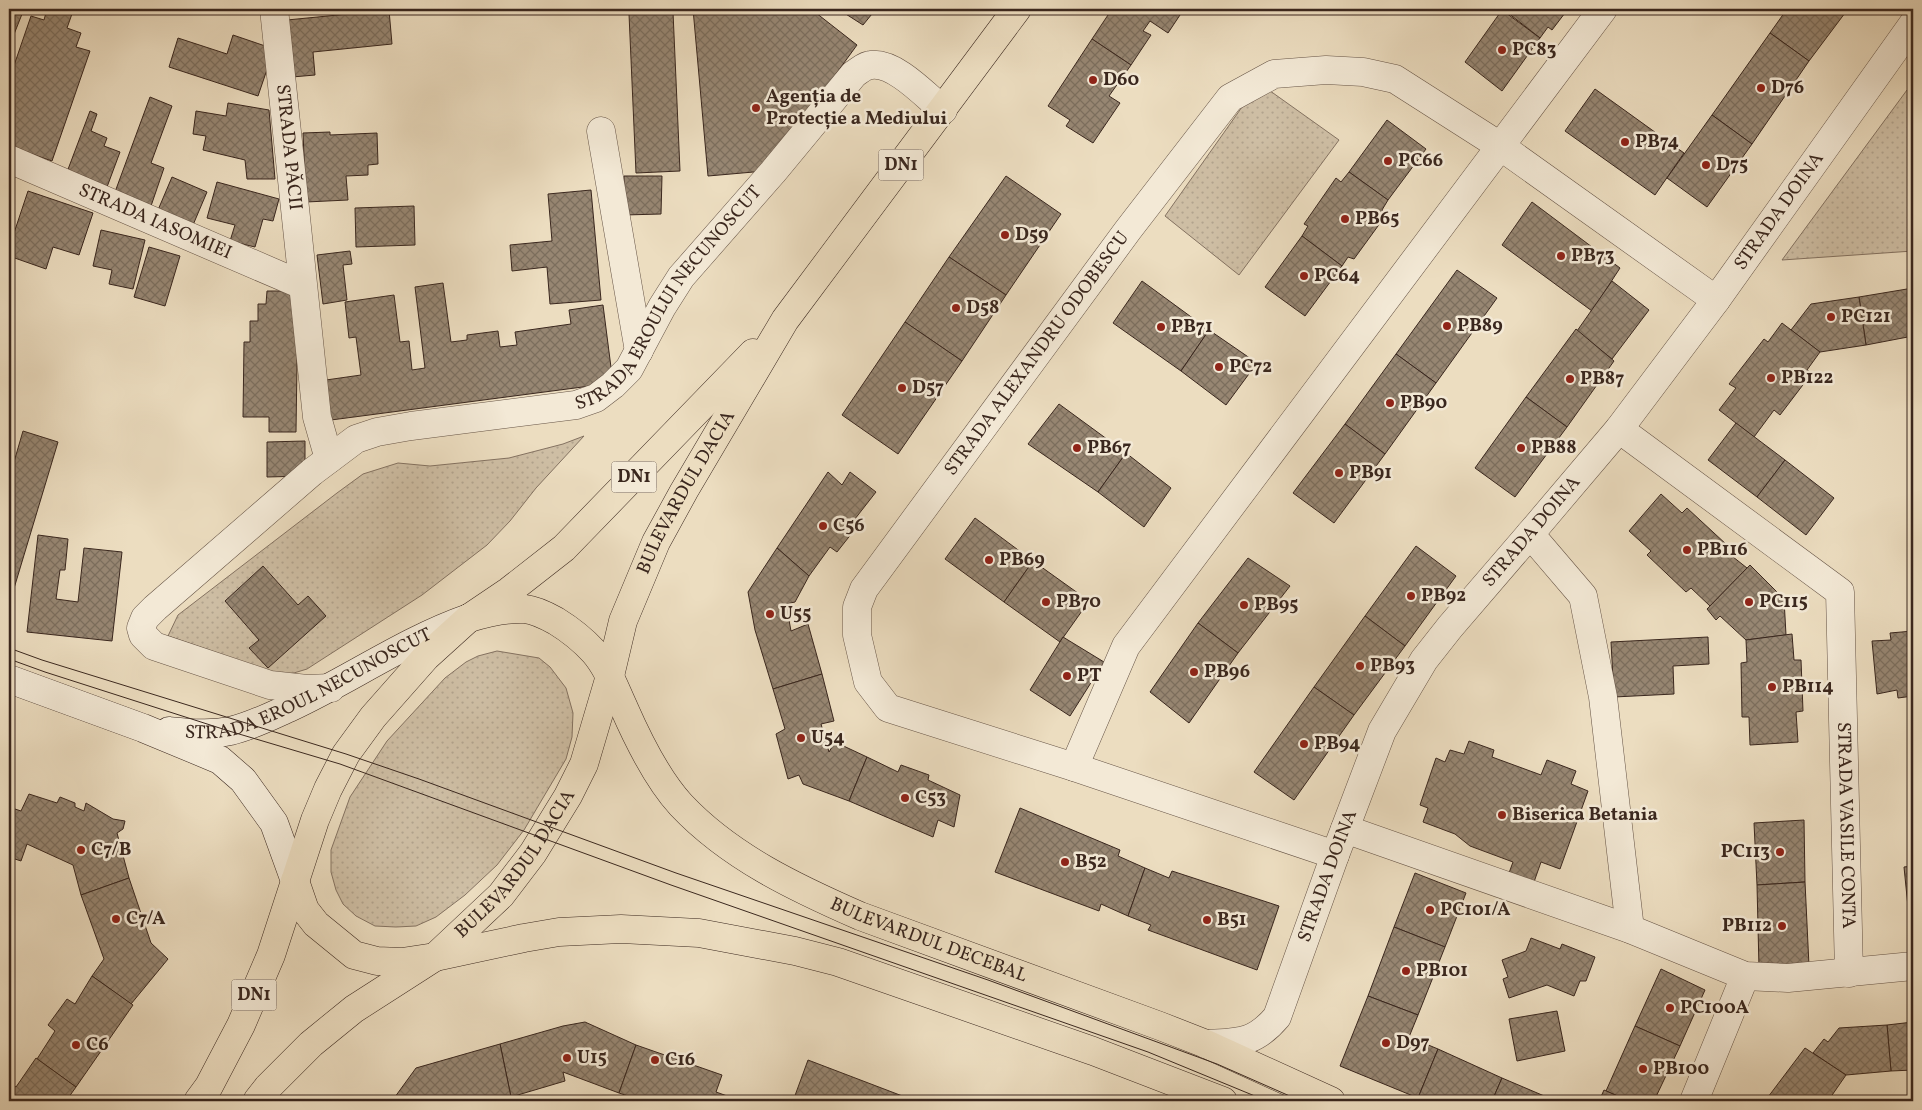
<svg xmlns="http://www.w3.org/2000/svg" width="1922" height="1110" font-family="Vollkorn,serif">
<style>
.grass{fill:url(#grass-dots);stroke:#847261}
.building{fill:url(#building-cross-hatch);stroke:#3a271e}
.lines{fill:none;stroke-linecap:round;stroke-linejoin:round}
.minor-casing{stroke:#665446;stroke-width:29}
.secondary-casing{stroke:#3a271e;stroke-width:29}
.primary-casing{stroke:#3a271e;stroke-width:29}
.minor{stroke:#f3e9d6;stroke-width:28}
.secondary{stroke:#f3e9d6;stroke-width:28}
.primary{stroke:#ecddc0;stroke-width:28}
.tram{stroke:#3a271e;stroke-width:1}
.poi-dot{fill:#8f2418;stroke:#f3e9d6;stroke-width:2}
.labels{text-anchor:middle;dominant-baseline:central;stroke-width:5;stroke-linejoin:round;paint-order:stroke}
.shield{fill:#f3e9d6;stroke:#726155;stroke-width:1}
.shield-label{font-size:18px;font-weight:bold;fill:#3a271e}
.poi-label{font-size:19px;font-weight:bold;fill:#3a271e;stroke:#f3e9d6;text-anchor:start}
.street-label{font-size:19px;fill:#3a271e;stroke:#f3e9d6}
</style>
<defs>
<pattern id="grass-dots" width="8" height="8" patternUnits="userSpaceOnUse" patternTransform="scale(1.25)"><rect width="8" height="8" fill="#cebea4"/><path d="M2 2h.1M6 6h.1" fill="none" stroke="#b2a38d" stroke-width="1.8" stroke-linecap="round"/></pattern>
<pattern id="building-cross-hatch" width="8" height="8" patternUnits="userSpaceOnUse" patternTransform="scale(1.25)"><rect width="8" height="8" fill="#978672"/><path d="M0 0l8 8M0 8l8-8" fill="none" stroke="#7c6e5d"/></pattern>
</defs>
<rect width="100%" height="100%" fill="#ecddc0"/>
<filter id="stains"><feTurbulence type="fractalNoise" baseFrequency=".004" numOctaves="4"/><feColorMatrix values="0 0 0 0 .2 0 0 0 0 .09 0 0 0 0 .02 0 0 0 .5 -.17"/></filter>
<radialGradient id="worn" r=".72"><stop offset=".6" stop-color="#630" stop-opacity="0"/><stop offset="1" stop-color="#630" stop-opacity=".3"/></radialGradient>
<g class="grass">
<polygon points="1259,83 1339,140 1239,275 1165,216"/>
<polygon points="1913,86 1913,251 1782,260 1907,90"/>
<polygon points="584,436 536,488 510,521 487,545 422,595 307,669 284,676 168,636 178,615 337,493 363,474 398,463 430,466 509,458 563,444"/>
<polygon points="497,651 539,658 550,667 566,688 573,713 572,737 566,759 524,830 497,865 465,895 436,917 416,926 396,927 375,926 356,916 343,904 336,890 331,872 331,850 350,797 387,741 445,678 466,662 478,656"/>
</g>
<g class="building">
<polygon points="9,9 24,9 9,47"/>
<polygon points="47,9 65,9 73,11 67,28 81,33 76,47 90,51 52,161 9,146 9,80 31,16 44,20"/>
<polygon points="693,9 811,9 857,45 765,171 708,176"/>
<polygon points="838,9 876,9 863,25"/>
<polygon points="1112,9 1184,9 1168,33 1150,21 1143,31 1151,35 1131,65 1092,39"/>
<polygon points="1503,9 1568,9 1552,30 1548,27 1540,38"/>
<polygon points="1787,9 1848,9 1809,61 1770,33"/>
<polygon points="389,10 392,44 313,52 315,75 292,77 287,20"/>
<polygon points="1502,10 1540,38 1502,91 1465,62"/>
<polygon points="673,12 680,171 636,173 629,14"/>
<polygon points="1770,33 1809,61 1752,144 1712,115"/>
<polygon points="233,35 274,49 258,96 169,67 178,38 227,54"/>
<polygon points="1092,39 1131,65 1109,96 1120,103 1093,143 1066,126 1070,120 1048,106"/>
<polygon points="1595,89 1684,153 1655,195 1565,131"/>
<polygon points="150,97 172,106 151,163 164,168 151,206 115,192"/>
<polygon points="228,103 269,110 275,179 247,179 245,160 203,150 206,136 193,134 196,111 226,116"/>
<polygon points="90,111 97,114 91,131 107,138 104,146 120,152 107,187 67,172"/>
<polygon points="1712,115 1752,144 1707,207 1667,178"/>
<polygon points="1387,120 1426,149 1388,200 1349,172"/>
<polygon points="330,132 330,135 377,133 378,164 368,165 368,175 346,176 348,200 306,202 303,133"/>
<polygon points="1349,172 1388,200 1382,210 1386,215 1354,259 1348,257 1342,266 1302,236 1308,226 1304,224 1336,178 1341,182"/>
<polygon points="624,176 662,176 661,214 624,215"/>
<polygon points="1006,176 1061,214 1006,295 949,257"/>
<polygon points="172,177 207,192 193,225 158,210"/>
<polygon points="217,182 279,199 273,221 263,219 255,247 230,241 235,225 207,218"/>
<polygon points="591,190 601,300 550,304 547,267 512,271 510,245 552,241 548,194"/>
<polygon points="28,191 93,213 79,255 53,247 46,269 9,256 9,248"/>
<polygon points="1532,202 1620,268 1592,311 1502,245"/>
<polygon points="414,206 415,245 356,247 355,208"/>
<polygon points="101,230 145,240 133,289 109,284 112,270 93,266"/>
<polygon points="1302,236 1342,266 1305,316 1265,287"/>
<polygon points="149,247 180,256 165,306 134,297"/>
<polygon points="350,251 352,264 343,265 347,300 323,304 317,255"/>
<polygon points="949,257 1006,295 962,361 905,322"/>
<polygon points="1457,270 1497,298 1436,383 1396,354"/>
<polygon points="1142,281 1209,330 1181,371 1113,323"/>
<polygon points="1612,281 1649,310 1612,359 1577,331"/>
<polygon points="443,283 451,342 467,340 467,335 498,331 500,347 517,345 515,332 571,324 569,310 603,305 613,383 331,420 326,380 361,375 356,337 349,338 345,302 394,295 400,342 409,341 412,370 425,368 415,287"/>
<polygon points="1913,288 1913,336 1866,345 1859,297"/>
<polygon points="267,291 298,291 296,432 269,432 269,417 243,417 244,342 250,342 250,321 258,321 258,304 266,304"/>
<polygon points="1859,297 1866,345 1820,352 1791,330 1811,304"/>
<polygon points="905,322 962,361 898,454 842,415"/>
<polygon points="1782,323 1820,352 1807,370 1812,373 1780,415 1774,410 1754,437 1719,410 1736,388 1729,384 1764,339 1768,342"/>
<polygon points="1576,329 1614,361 1567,427 1526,397"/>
<polygon points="1209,330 1257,363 1226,405 1181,371"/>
<polygon points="1396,354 1436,383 1385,454 1345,424"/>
<polygon points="1526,397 1567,427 1515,497 1475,468"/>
<polygon points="1059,404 1126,453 1098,492 1028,444"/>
<polygon points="1736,423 1785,460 1757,497 1708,460"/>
<polygon points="1345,424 1385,454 1334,523 1293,493"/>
<polygon points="23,431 58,442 9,605 9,479"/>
<polygon points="305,441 305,476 267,477 267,442"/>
<polygon points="1126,453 1171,488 1144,527 1098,492"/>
<polygon points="1785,460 1834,498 1806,535 1757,497"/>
<polygon points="828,472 842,485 850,472 876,492 851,524 856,528 837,552 830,547 809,576 777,548"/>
<polygon points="1661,494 1682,513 1687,508 1727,545 1723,549 1747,568 1710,606 1691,588 1686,592 1647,555 1651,551 1629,531"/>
<polygon points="975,518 1033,561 1004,602 945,559"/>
<polygon points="38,535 68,539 65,570 60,570 56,599 78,602 84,548 122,552 112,641 27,632"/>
<polygon points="1416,546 1456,576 1405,646 1365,616"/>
<polygon points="777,548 809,576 795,602 786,604 791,631 808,624 822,674 773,689 755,630 748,592"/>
<polygon points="1248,558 1290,586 1238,653 1198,623"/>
<polygon points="1033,561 1089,601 1060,642 1004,602"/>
<polygon points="1750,565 1784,599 1786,635 1746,640 1720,616 1716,620 1707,609"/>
<polygon points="263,566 298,605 308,596 326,616 268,668 249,648 259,640 225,601"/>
<polygon points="1365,616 1405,646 1354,715 1314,687"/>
<polygon points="1198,623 1238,653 1189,723 1150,692"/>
<polygon points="1913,631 1913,696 1898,698 1897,690 1877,694 1872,641 1891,640 1890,633"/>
<polygon points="1792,634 1794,660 1801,660 1803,711 1796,712 1798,742 1750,745 1749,717 1742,717 1741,663 1747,662 1746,640"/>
<polygon points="1063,637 1104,662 1070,716 1030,690"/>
<polygon points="1708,637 1709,664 1673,666 1674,694 1614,697 1611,642"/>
<polygon points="822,674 834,721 821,724 829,752 835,742 867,757 849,801 803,784 799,775 788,779 776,734 785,729 773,689"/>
<polygon points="1314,687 1354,715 1294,800 1254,772"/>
<polygon points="1469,741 1494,750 1492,757 1541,775 1547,760 1576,771 1571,784 1588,791 1560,869 1541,862 1534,882 1509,873 1513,862 1470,846 1455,834 1423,822 1428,808 1420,805 1436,758 1445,762 1450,750 1464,754"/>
<polygon points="867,757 898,772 901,765 929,775 928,780 960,795 954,827 938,820 933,837 849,801"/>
<polygon points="29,794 57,803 60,797 75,803 75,807 84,811 86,803 113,819 125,821 123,829 117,833 129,878 81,895 73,865 27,844 21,861 9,857 9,807 21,811"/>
<polygon points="1020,808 1120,850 1118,856 1145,868 1128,916 1101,904 1099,911 995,872"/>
<polygon points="1804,820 1805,882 1757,885 1754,823"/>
<polygon points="1913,866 1913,916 1909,917 1904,867"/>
<polygon points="1145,868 1169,878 1172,871 1279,906 1257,970 1148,930 1151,925 1128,916"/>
<polygon points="1415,873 1466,893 1445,947 1394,927"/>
<polygon points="129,878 151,943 168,959 131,1004 92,976 104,959 81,895"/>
<polygon points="1805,882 1809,966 1759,968 1757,885"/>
<polygon points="1394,927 1445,947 1418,1015 1368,996"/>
<polygon points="1531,938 1560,949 1562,944 1595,957 1586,981 1580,981 1574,996 1547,985 1509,998 1503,979 1508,977 1502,960 1526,951"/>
<polygon points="1661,969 1705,990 1680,1046 1635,1026"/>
<polygon points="92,976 133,1005 76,1087 37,1059 55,1031 48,1025 67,999 75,1004"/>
<polygon points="1368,996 1418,1015 1409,1037 1438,1049 1418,1098 1340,1066"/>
<polygon points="1557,1011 1565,1051 1517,1061 1509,1019"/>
<polygon points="585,1022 636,1045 619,1093 563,1072 565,1081 511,1097 500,1044 563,1026"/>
<polygon points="1913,1022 1913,1070 1891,1071 1887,1025"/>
<polygon points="1887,1025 1891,1071 1846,1075 1813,1053 1824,1039 1828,1042 1839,1028"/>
<polygon points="1635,1026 1680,1046 1654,1101 1629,1101 1606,1091"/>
<polygon points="500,1044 511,1097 492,1101 392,1101 416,1068"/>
<polygon points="636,1045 722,1075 716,1092 730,1097 728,1101 643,1101 619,1093"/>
<polygon points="1805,1048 1846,1075 1828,1101 1765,1101"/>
<polygon points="1438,1049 1502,1078 1492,1101 1426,1101 1418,1098"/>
<polygon points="36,1058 76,1087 66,1101 9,1101 9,1082 16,1087"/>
<polygon points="808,1060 905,1097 904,1101 793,1101"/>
<polygon points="1502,1078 1556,1101 1492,1101"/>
<polygon points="1604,1090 1629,1101 1599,1101"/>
</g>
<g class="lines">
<g class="minor-casing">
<g id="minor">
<path id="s1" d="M274,9L317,417L329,459"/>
<polyline points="601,131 639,351"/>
<path id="s2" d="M9,159L302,285"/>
<path id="s3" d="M1619,429L1840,592L1849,973"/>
<polyline points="1530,534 1583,596 1603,697 1630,929"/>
<path id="s4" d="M331,688L307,689L270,685L154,646L143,635L141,628L145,618L155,608L312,472L356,439L377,432L411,426L576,405L596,398L613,385L629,369L662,307L681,277L773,172L854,74C859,71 865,65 871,65C895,62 925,95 943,110"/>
<polyline points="1074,767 1126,646 1603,9"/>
<polyline points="1345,829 1630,929 1745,976 1788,978 1913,966"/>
<path id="s5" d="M1335,855L1074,767L888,708L868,682L857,635V607L864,589L1128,230L1230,98L1274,74L1326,70L1363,72L1395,79L1500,146L1716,300"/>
<path id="s6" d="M1206,1044C1239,1042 1254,1044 1277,1017L1335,855L1382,731L1424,660L1450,627L1530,534L1619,429L1716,300L1913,24"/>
<polyline points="1694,1101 1745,976"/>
</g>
</g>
<g class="secondary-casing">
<g id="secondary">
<polyline points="9,679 143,728 220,760 243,780 274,823 295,881"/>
<path id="s7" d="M169,731C190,733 210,735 230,731C252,726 271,716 291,707C351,679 406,640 469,618"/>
</g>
</g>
<g class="primary-casing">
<g id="primary">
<path id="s8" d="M469,618C486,613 506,608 525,609C535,610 547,616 556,621C569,629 583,640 594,652C608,668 615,689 624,708C638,740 658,780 681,805C730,857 796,888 860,916L1160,1026L1206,1044L1331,1101"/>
<polyline points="295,881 305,910 316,924 354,955 377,961 402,962 435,957 524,938 559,932 621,929 699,933 795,951 838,962 1093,1051 1223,1101"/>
<polyline points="198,1101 209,1086 241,1025 271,955 315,820 328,789 346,754 373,717 426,657 469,618 509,591 564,548 753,353"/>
<path id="s9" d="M257,1101L268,1087L311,1044L354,1009L435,957L501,895L533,853L568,796L584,764L610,676L623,621L656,542L684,491L785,320L1017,9"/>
</g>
</g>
<use href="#minor" class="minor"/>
<use href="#secondary" class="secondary"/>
<use href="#primary" class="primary"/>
<g class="tram">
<polyline points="9,648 42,660 346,754 419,779 676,873 988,980 1217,1064 1301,1101"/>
<polyline points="9,659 45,672 229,731 340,764 671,885 1148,1052 1267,1101"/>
</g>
</g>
<g class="poi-dot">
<circle cx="1502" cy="50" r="5"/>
<circle cx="1093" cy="80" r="5"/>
<circle cx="1761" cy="88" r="5"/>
<circle cx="756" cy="108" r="5"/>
<circle cx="1625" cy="142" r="5"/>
<circle cx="1388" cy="161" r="5"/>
<circle cx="1706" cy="165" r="5"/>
<circle cx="1345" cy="219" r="5"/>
<circle cx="1005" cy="235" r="5"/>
<circle cx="1561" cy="256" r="5"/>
<circle cx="1304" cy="276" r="5"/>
<circle cx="956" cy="308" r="5"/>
<circle cx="1831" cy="317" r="5"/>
<circle cx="1447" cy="326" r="5"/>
<circle cx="1161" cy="327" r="5"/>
<circle cx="1219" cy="367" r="5"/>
<circle cx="1771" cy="378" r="5"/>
<circle cx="1570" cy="379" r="5"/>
<circle cx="902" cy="388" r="5"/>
<circle cx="1390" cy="403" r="5"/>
<circle cx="1077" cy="448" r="5"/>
<circle cx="1521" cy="448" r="5"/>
<circle cx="1339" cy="473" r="5"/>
<circle cx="823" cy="526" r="5"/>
<circle cx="1687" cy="550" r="5"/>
<circle cx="989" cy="560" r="5"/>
<circle cx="1411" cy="596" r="5"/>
<circle cx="1046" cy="602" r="5"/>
<circle cx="1749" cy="602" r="5"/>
<circle cx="1244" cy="605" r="5"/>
<circle cx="770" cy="614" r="5"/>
<circle cx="1360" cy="666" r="5"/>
<circle cx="1194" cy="672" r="5"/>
<circle cx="1067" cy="676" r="5"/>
<circle cx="1772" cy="687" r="5"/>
<circle cx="801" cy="738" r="5"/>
<circle cx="1304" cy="744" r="5"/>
<circle cx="905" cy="798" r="5"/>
<circle cx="1502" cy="815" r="5"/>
<circle cx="81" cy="850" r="5"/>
<circle cx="1780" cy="852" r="5"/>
<circle cx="1065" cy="862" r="5"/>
<circle cx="1430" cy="910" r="5"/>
<circle cx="116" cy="919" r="5"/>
<circle cx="1207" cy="920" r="5"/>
<circle cx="1782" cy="926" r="5"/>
<circle cx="1406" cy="971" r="5"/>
<circle cx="1670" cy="1008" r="5"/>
<circle cx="1386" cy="1043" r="5"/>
<circle cx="76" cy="1045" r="5"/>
<circle cx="567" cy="1058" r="5"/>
<circle cx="655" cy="1060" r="5"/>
<circle cx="1643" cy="1069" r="5"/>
</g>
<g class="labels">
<g class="shield">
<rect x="878.5" y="149.5" width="45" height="31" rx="4"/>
<rect x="611.5" y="461.5" width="45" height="31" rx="4"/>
<rect x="231.5" y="979.5" width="45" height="31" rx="4"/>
</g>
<g class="shield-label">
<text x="901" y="165">DN1</text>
<text x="634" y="477">DN1</text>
<text x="254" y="995">DN1</text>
</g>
<g class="poi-label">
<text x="1512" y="50">PC83</text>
<text x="1103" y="80">D60</text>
<text x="1771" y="88">D76</text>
<text x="766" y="97">Agenția de<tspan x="766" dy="22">Protecție a Mediului</tspan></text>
<text x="1635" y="142">PB74</text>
<text x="1398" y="161">PC66</text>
<text x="1716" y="165">D75</text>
<text x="1355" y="219">PB65</text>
<text x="1015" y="235">D59</text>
<text x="1571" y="256">PB73</text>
<text x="1314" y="276">PC64</text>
<text x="966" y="308">D58</text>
<text x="1841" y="317">PC121</text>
<text x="1457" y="326">PB89</text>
<text x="1171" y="327">PB71</text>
<text x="1229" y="367">PC72</text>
<text x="1781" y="378">PB122</text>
<text x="1580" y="379">PB87</text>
<text x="912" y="388">D57</text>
<text x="1400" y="403">PB90</text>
<text x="1087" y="448">PB67</text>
<text x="1531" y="448">PB88</text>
<text x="1349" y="473">PB91</text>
<text x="833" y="526">C56</text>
<text x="1697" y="550">PB116</text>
<text x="999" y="560">PB69</text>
<text x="1421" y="596">PB92</text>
<text x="1056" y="602">PB70</text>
<text x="1759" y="602">PC115</text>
<text x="1254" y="605">PB95</text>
<text x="780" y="614">U55</text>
<text x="1370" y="666">PB93</text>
<text x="1204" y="672">PB96</text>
<text x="1077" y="676">PT</text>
<text x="1782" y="687">PB114</text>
<text x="811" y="738">U54</text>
<text x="1314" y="744">PB94</text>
<text x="915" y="798">C53</text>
<text x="1512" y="815">Biserica Betania</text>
<text x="91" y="850">C7/B</text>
<text x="1770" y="852" text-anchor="end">PC113</text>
<text x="1075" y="862">B52</text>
<text x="1440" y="910">PC101/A</text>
<text x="126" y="919">C7/A</text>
<text x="1217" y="920">B51</text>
<text x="1772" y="926" text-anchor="end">PB112</text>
<text x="1416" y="971">PB101</text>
<text x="1680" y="1008">PC100A</text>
<text x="1396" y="1043">D97</text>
<text x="86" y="1045">C6</text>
<text x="577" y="1058">U15</text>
<text x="665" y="1060">C16</text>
<text x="1653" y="1069">PB100</text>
</g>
<g class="street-label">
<text stroke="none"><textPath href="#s1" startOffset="139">STRADA PĂCII</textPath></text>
<text stroke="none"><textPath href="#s6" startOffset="1039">STRADA DOINA</textPath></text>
<text stroke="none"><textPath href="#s2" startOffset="159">STRADA IASOMIEI</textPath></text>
<text stroke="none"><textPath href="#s4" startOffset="861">STRADA EROULUI NECUNOSCUT</textPath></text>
<text stroke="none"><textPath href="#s5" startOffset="891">STRADA ALEXANDRU ODOBESCU</textPath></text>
<text stroke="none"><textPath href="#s9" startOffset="768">BULEVARDUL DACIA</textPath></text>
<text stroke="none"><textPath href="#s6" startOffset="634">STRADA DOINA</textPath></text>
<text stroke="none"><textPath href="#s7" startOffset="150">STRADA EROUL NECUNOSCUT</textPath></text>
<text stroke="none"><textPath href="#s3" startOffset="508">STRADA VASILE CONTA</textPath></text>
<text stroke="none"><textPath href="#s9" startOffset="354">BULEVARDUL DACIA</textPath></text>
<text stroke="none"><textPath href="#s6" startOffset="229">STRADA DOINA</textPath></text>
<text stroke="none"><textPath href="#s8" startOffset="601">BULEVARDUL DECEBAL</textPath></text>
</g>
</g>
<rect width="1922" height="1110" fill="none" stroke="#ecddc0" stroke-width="30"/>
<rect x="10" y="10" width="1902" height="1090" fill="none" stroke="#3a271e" stroke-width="2.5"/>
<rect x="15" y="15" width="1892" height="1080" fill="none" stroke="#3a271e"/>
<rect width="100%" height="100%" filter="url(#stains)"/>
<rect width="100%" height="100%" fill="url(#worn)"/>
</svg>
